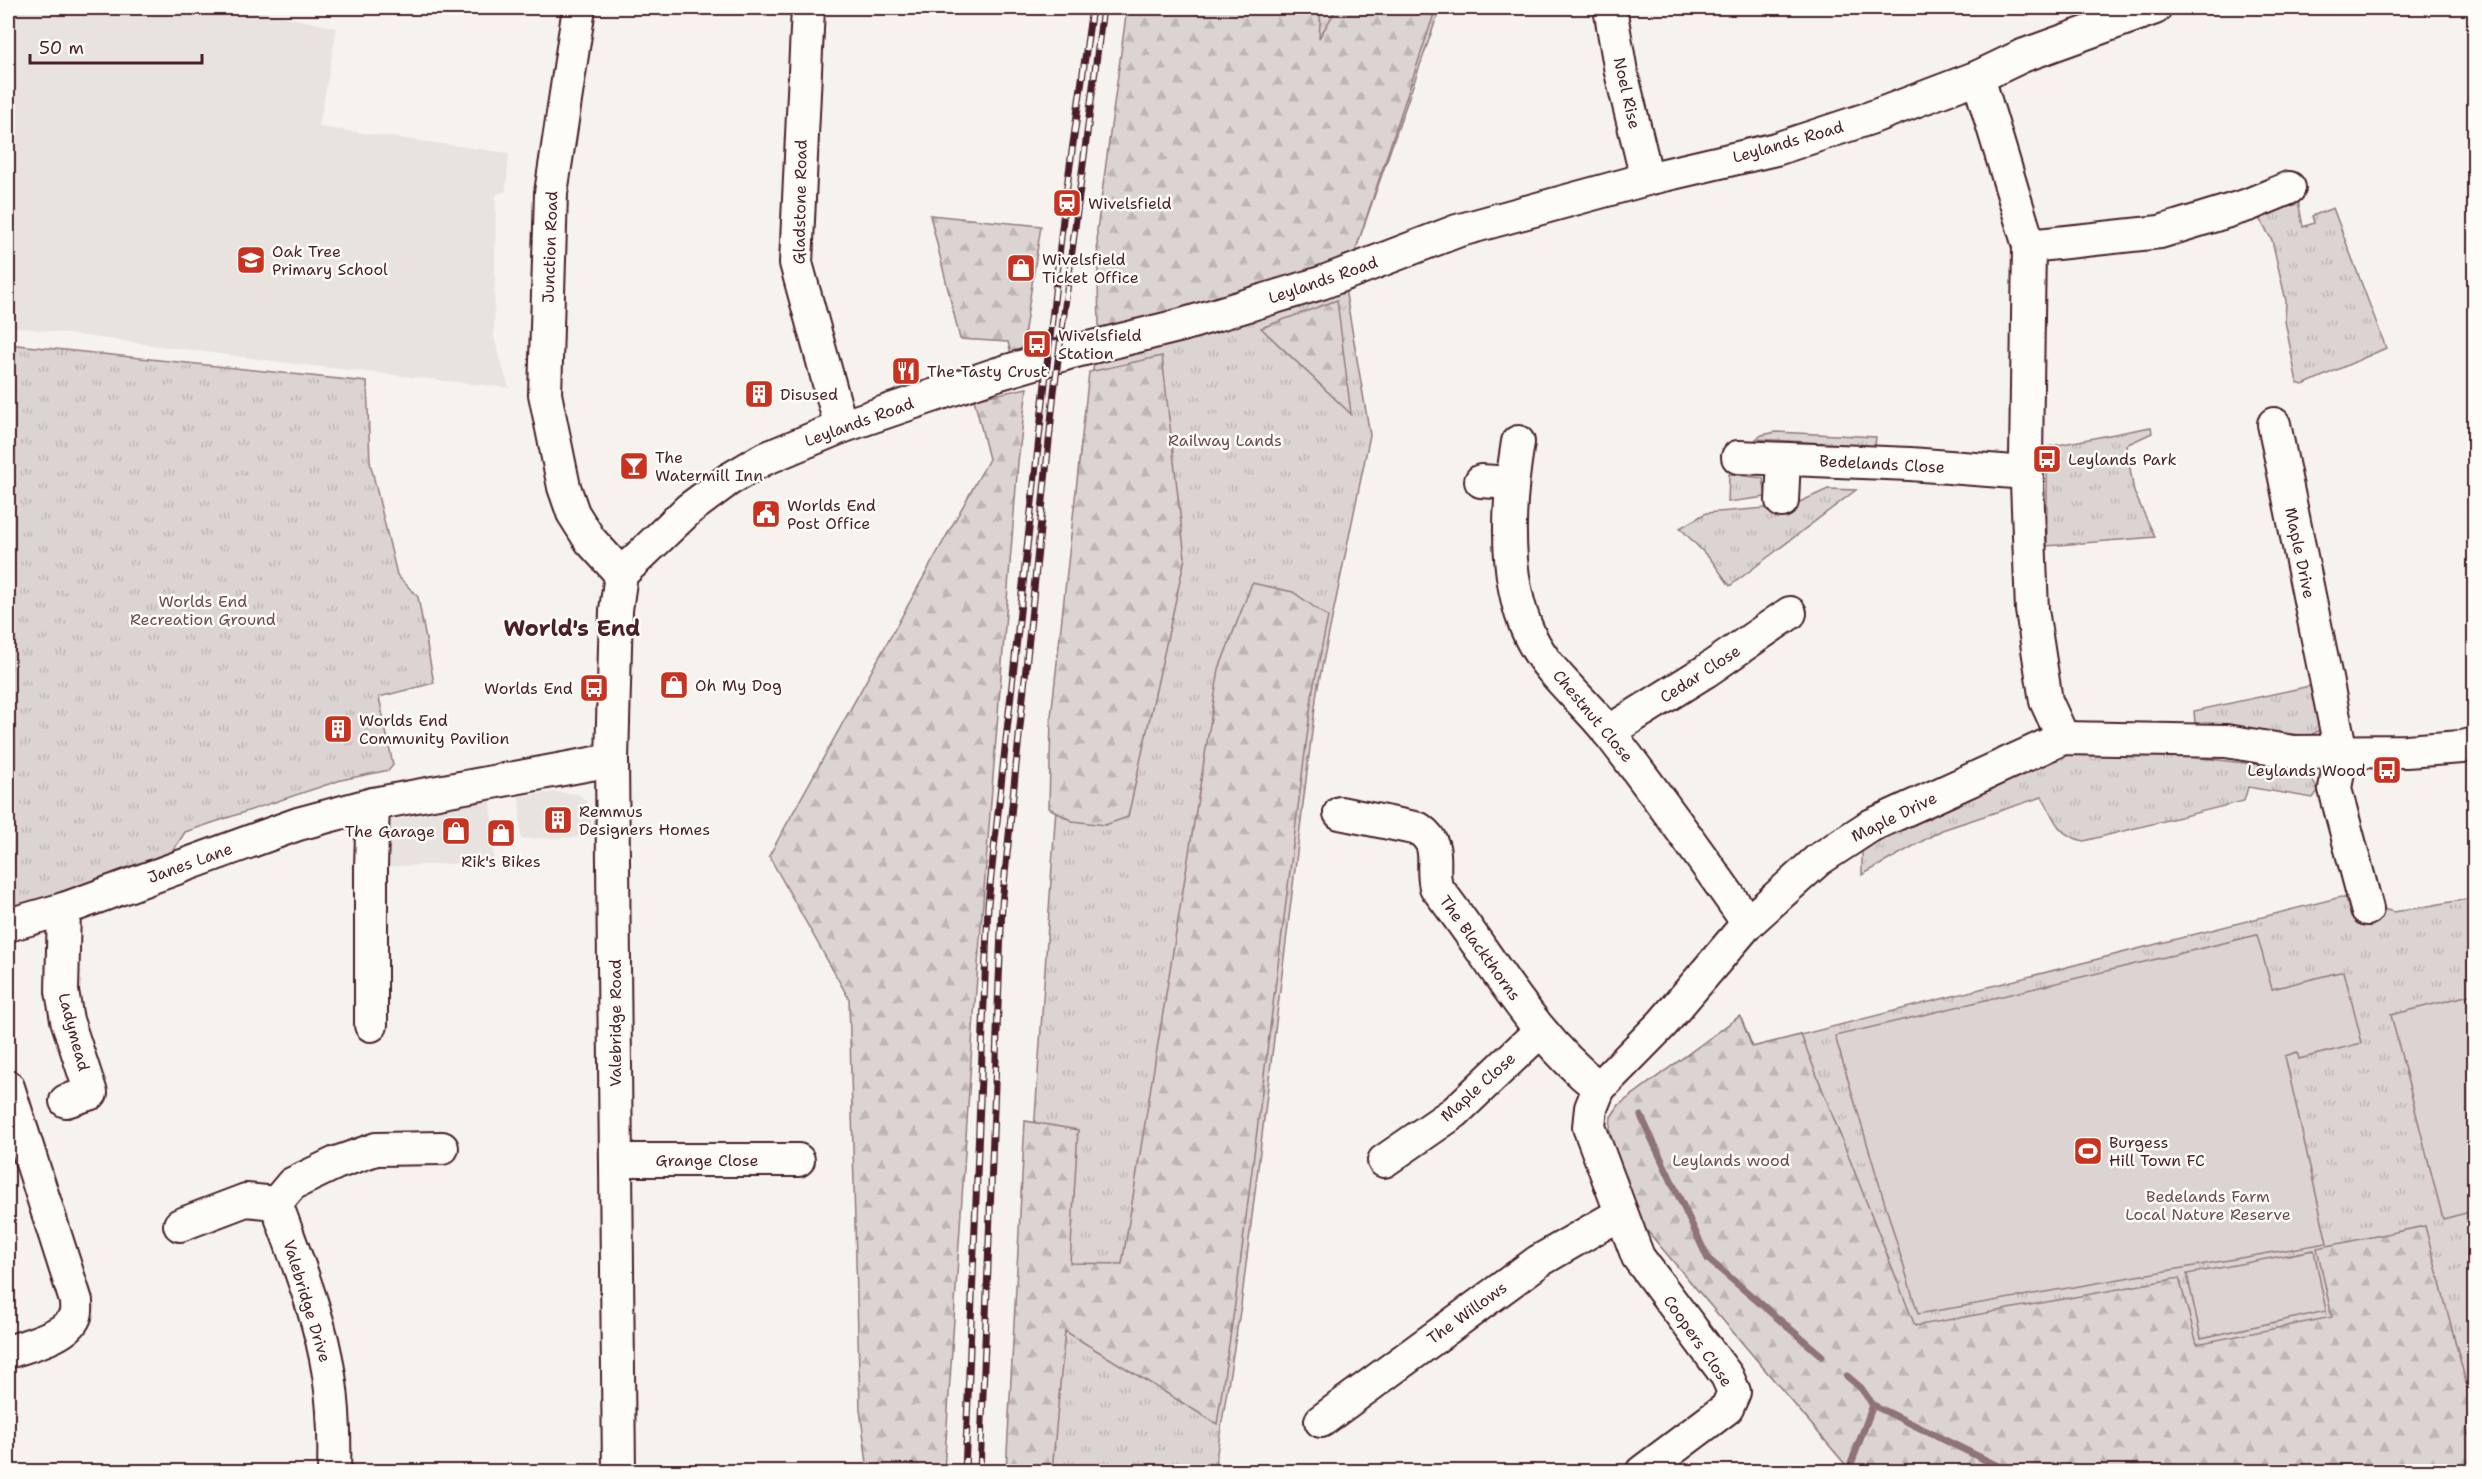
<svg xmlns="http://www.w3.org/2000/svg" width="2482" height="1479" font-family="'Shantell Sans',sans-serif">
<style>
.built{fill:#e9e3e0}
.grass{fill:url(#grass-tufts);stroke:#937a7e;stroke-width:1.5}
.forest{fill:url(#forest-firs);stroke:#937a7e;stroke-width:1.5}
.pitch{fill:#dcd4d2;stroke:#937a7e;stroke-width:1.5}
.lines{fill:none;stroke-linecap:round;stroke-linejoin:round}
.stream{stroke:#8e7378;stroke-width:7}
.minor-casing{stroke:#4a1f2b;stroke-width:36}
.minor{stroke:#fdfcf7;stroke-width:32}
.rail-casing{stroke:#4a1f2b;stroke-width:7}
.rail{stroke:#fdfcf7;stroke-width:4.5;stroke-dasharray:14;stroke-linecap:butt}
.labels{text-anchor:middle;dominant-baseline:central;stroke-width:5;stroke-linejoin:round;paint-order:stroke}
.street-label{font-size:16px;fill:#4a1f2b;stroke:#fdfcf7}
.poi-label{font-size:16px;fill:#4a1f2b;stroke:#fdfcf7;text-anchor:start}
.park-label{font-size:16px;fill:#6e4c55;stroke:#fdfcf7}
.district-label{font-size:22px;font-weight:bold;fill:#4a1f2b;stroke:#fdfcf7}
</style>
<defs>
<pattern id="grass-tufts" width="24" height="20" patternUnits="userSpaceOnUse" patternTransform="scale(1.5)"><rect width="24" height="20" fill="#dcd4d2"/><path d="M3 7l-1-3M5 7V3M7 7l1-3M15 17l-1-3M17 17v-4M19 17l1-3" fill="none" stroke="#beb6b4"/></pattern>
<pattern id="forest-firs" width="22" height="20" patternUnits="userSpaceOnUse" patternTransform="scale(1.5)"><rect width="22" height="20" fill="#dcd4d2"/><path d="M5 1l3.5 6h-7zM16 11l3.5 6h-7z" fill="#beb6b4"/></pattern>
</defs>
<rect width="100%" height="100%" fill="#f6f3ef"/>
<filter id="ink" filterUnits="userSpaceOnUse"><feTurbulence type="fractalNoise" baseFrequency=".0167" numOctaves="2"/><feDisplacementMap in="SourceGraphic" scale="12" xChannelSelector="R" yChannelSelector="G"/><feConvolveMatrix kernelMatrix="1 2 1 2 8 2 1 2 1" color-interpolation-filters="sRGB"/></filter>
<g filter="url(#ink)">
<g class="built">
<polygon points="8,8 246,8 337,28 319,127 509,153 506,191 496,195 494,337 509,388 295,364 8,326"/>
<polygon points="556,792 579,794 587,802 591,813 592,837 521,839 519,796"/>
<polygon points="491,800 494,862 381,867 382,822"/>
</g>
<g class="grass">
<polygon points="1150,8 1440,8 1344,283 1370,435 1317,691 1241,1305 1214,1471 1011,1472 1080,452"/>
<polygon points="2297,195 2303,227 2314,223 2312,216 2333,208 2386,348 2303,385 2297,383 2285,321 2286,301 2272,240 2254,210"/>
<polygon points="8,344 367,382 370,462 397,575 418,597 434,683 379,697 393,765 389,770 341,780 185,832 168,859 8,912"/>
<polygon points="2151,427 2152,433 2126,445 2134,492 2155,537 2047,546 2047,447"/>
<polygon points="1776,432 1876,437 1875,446 1756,439 1762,435"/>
<polygon points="1729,474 1763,478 1766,497 1728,502"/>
<polygon points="1828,489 1856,490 1730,586 1712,561 1680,528 1706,513 1791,506"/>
<polygon points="2310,686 2322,729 2309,736 2195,723 2194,711"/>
<path d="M2064,751L2148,752L2307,770L2318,791L2313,798L2248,787L2244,801L2084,841C2055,834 2056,820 2042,797L1942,830L1862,875V845Z"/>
<polygon points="2341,897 2394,912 2474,898 2474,1471 1851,1471 1633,1214 1611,1117 1619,1105 1740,1016 1753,1047"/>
</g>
<g class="forest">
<polygon points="1127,8 1321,8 1319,38 1337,8 1436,8 1352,261 1155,318 1099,328 1097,230"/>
<polygon points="930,215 1041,226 1022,349 1011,353 1008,342 960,339"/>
<polygon points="1337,300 1351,414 1261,328"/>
<polygon points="1162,356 1185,558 1128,817 1105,825 1072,821 1049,808 1051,717 1089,372"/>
<polygon points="1027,388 1018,462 974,1015 944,1471 868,1471 860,1409 849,999 769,856 989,459 974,399"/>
<polygon points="1252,583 1293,592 1328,617 1313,689 1235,1304 1217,1424 1065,1331 1052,1471 1006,1471 1025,1121 1078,1130 1070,1263 1122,1264 1219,669"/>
<polygon points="1740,1016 1752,1047 1801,1035 1915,1326 2179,1278 2197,1344 2332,1317 2317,1248 2425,1226 2474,1413 2474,1471 1851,1471 1633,1214 1609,1139 1611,1117 1619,1105"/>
</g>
<g class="pitch">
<polygon points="2257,935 2272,989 2344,971 2362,1043 2299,1059 2297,1052 2285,1056 2327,1243 1918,1314 1835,1036"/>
<polygon points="2474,994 2474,1211 2443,1219 2391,1015"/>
<polygon points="2314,1250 2326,1311 2201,1338 2187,1274"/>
</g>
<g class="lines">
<g class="stream">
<polyline points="1641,1116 1708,1259 1822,1356"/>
<polyline points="1847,1376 1861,1388 1873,1405 2010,1472"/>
<polyline points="1848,1472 1873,1405"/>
</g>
<g class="minor-casing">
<g id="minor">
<polyline points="579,8 551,193 545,394 564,487 573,513 590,540 621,574"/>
<polyline points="808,8 796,263 841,427"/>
<polyline points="1610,8 1621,72 1647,179"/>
<polyline points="1978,77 2029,246 2026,458 2032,610 2046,701 2063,738"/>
<polyline points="2029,246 2160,232 2248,205 2289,188"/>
<polyline points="2274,424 2341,752 2335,789 2367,909"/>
<path d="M1518,442C1508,502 1503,579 1530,636C1548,674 1585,701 1610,734C1658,796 1703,859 1748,923"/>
<polyline points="1738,457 1910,464 2027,473"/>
<polyline points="1481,481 1511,483"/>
<polyline points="1782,501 1784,459"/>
<polyline points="621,574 689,509 728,480 762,460 841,427 997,374 1072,352 1182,325 1321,283 1457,231 1647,179 1776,149 1870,118 1978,77 2022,56 2155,8"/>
<polyline points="1608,732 1706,671 1790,613"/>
<path d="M1340,813L1419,829C1443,846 1430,863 1436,887C1490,955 1530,1034 1599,1088"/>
<polyline points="64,909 62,991 67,1020 91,1093 66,1101"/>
<polyline points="8,925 64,909 298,824 373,804 612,760"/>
<polyline points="371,1025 371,867 373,804"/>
<path d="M8,1087L76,1301C76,1305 77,1312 75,1316C67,1337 27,1345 8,1352"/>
<polyline points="616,1160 798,1160"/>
<polyline points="1384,1161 1455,1112 1540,1031"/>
<polyline points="180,1225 246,1200 276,1203"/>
<polyline points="1321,1421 1539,1261 1620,1214"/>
<path d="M334,1472C335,1439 334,1407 329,1375C320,1316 296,1259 276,1203L292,1184L336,1163L376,1149L442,1148"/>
<polyline points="619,1472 612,760 616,610 621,574"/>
<polyline points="1642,1472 1727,1408 1734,1392 1727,1376 1638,1257 1589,1127 1591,1108 1599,1088 1662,1024 1748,923 1818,860 1870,826 2063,738 2226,741 2293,752 2406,751 2462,747 2474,744"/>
</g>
</g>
<use href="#minor" class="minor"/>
<g class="rail-casing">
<g id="rail">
<polyline points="965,1472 988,904 1065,201 1092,8"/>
<polyline points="980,1472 1002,904 1054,392 1103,8"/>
</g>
</g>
<use href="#rail" class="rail"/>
</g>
</g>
<defs>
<g id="station-square" transform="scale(1.5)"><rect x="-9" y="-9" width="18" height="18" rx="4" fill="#c8321e" stroke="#fdfcf7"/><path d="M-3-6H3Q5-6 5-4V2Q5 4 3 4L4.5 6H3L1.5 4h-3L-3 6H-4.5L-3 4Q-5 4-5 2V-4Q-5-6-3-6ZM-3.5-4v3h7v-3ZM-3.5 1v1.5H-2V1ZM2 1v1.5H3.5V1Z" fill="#fff"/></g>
<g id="school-square" transform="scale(1.5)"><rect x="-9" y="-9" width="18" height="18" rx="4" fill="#c8321e" stroke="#fdfcf7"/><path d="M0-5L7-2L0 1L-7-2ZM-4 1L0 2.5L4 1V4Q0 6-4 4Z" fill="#fff"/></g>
<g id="shop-square" transform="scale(1.5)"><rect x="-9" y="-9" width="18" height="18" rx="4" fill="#c8321e" stroke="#fdfcf7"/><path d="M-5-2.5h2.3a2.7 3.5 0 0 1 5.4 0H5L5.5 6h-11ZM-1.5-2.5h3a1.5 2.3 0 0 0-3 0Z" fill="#fff"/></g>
<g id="bus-square" transform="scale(1.5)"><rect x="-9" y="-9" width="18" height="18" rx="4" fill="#c8321e" stroke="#fdfcf7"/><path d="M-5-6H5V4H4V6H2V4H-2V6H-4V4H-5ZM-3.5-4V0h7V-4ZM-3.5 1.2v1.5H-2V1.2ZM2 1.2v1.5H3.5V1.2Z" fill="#fff"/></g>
<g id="restaurant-square" transform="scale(1.5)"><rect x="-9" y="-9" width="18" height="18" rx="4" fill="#c8321e" stroke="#fdfcf7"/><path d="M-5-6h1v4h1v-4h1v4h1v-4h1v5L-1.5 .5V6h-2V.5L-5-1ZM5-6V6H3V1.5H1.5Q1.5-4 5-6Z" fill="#fff"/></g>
<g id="building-square" transform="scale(1.5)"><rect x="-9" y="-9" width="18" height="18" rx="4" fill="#c8321e" stroke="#fdfcf7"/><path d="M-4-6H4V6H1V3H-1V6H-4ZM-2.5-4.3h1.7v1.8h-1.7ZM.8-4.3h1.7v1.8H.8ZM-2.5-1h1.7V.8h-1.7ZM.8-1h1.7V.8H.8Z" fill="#fff"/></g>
<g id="bar-square" transform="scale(1.5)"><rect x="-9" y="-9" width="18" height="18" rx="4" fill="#c8321e" stroke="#fdfcf7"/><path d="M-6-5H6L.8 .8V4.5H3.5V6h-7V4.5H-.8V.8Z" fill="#fff"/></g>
<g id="civic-square" transform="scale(1.5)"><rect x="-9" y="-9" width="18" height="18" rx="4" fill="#c8321e" stroke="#fdfcf7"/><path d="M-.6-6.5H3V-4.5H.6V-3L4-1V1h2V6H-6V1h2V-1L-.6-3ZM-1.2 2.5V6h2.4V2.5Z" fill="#fff"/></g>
<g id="stadium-square" transform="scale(1.5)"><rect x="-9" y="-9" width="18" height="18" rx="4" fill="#c8321e" stroke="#fdfcf7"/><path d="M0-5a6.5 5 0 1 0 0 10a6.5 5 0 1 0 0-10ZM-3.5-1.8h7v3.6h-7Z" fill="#fff"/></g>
</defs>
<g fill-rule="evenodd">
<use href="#station-square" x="1067" y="203"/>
<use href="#school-square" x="251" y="260"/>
<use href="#shop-square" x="1021" y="268"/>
<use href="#bus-square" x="1037" y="344"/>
<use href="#restaurant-square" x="906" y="371"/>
<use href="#building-square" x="759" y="394"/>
<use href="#bus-square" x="2047" y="459"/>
<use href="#bar-square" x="634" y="466"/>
<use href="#civic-square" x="766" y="514"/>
<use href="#shop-square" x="674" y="685"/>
<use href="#bus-square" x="594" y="688"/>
<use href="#building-square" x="338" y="729"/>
<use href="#bus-square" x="2387" y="770"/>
<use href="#building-square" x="558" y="820"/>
<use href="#shop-square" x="456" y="831"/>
<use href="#shop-square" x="501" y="833"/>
<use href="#stadium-square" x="2088" y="1151"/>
</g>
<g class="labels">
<g class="street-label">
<text transform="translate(1627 93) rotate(77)">Noel Rise</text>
<text transform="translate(1788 142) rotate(-16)">Leylands Road</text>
<text transform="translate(800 202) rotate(-89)">Gladstone Road</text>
<text transform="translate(550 247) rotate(-88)">Junction Road</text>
<text transform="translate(1323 280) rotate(-19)">Leylands Road</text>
<text transform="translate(859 422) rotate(-20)">Leylands Road</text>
<text transform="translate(1882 464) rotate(3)">Bedelands Close</text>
<text transform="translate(2300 553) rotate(78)">Maple Drive</text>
<text transform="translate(1700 674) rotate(-33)">Cedar Close</text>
<text transform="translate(1593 716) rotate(50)">Chestnut Close</text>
<text transform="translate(1894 817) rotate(-26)">Maple Drive</text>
<text transform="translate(190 863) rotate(-20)">Janes Lane</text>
<text transform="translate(1480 948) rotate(54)">The Blackthorns</text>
<text transform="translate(615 1023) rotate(-90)">Valebridge Road</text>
<text transform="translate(74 1032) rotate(75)">Ladymead</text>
<text transform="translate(1478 1087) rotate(-42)">Maple Close</text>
<text x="707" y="1160">Grange Close</text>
<text transform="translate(307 1301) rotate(73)">Valebridge Drive</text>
<text transform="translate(1467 1313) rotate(-36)">The Willows</text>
<text transform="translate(1698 1341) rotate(55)">Coopers Close</text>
</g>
<g class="poi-label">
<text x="1088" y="203">Wivelsfield</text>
<text x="272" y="251">Oak Tree<tspan x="272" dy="18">Primary School</tspan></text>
<text x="1042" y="259">Wivelsfield<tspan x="1042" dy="18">Ticket Office</tspan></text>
<text x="1058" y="335">Wivelsfield<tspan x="1058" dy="18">Station</tspan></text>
<text x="927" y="371">The Tasty Crust</text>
<text x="780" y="394">Disused</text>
<text x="655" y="457">The<tspan x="655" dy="18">Watermill Inn</tspan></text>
<text x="2068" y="459">Leylands Park</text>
<text x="787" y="505">Worlds End<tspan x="787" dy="18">Post Office</tspan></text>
<text x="695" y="685">Oh My Dog</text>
<text x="573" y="688" text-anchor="end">Worlds End</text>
<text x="359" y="720">Worlds End<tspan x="359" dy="18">Community Pavilion</tspan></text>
<text x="2366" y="770" text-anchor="end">Leylands Wood</text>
<text x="579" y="811">Remmus<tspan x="579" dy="18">Designers Homes</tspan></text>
<text x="435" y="831" text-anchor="end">The Garage</text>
<text x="501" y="861" text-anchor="middle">Rik's Bikes</text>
<text x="2109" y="1142">Burgess<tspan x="2109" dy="18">Hill Town FC</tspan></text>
</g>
<g class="park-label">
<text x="1225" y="440">Railway Lands</text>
<text x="203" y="601">Worlds End<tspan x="203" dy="18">Recreation Ground</tspan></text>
<text x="1731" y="1160">Leylands wood</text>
<text x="2208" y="1196">Bedelands Farm<tspan x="2208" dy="18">Local Nature Reserve</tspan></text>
</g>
<g class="district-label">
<text x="572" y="628">World's End</text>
</g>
</g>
<rect width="2482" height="1479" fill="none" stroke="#fdfcf7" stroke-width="30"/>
<rect x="15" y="15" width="2452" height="1449" fill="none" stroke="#4a1f2b" stroke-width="2" filter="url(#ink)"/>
<path d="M30 54v9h172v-9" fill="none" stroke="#4a1f2b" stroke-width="3"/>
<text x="39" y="54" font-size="18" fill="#4a1f2b" stroke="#fdfcf7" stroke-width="4.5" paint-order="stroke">50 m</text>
</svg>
